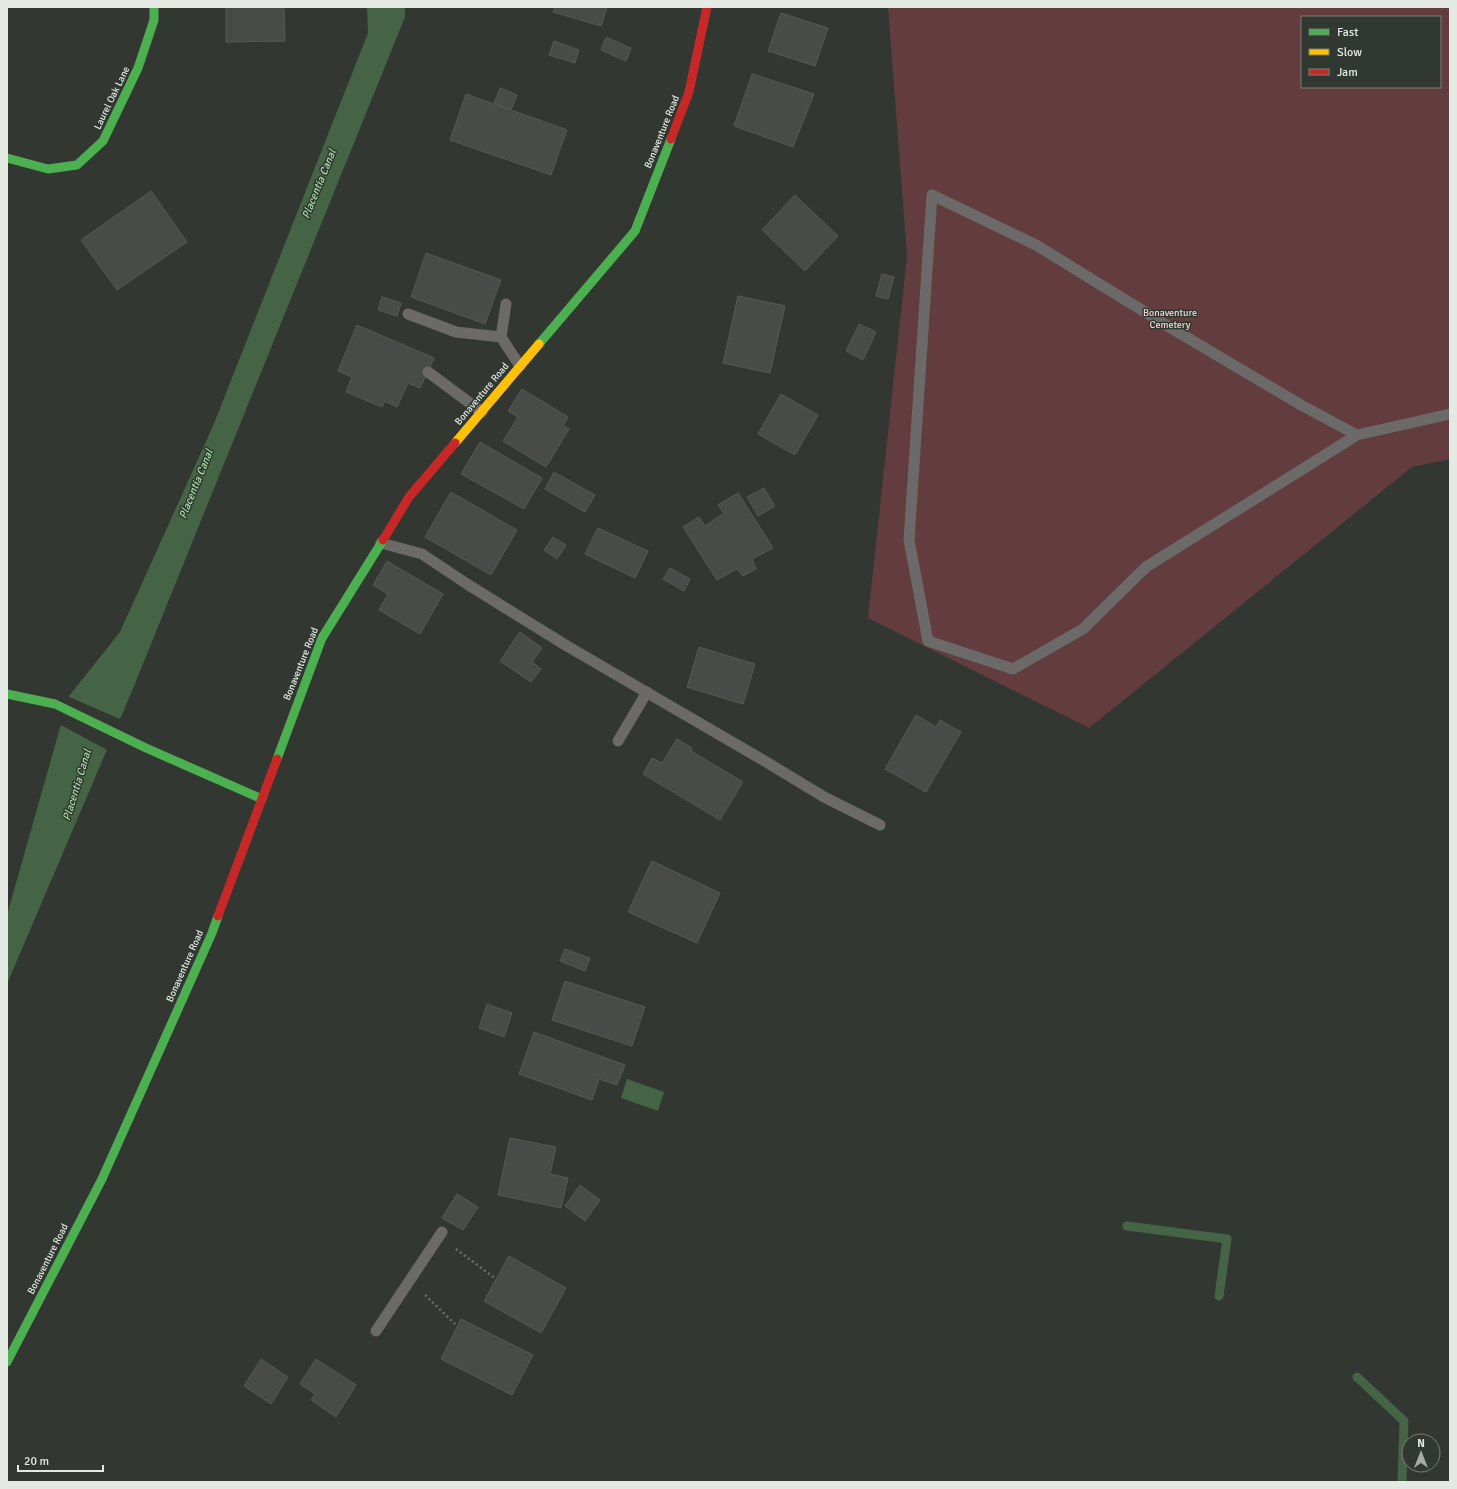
<svg xmlns="http://www.w3.org/2000/svg" width="1457" height="1489" font-family="Signika,sans-serif">
<style>
.green{fill:#623c3e;fill-rule:evenodd}
.water{fill:#456445}
.pier{fill:#323732}
.lines{fill:none;stroke-linecap:round;stroke-linejoin:round}
.stream{stroke:#456445;stroke-width:9}
.building{fill:#484b48;stroke:#565a56}
.path{stroke:#6e6d6c;stroke-width:2.5;stroke-dasharray:2 3;stroke-linecap:butt}
.lane{stroke:#6b6a69;stroke-width:11}
.fast{stroke:#4caf50;stroke-width:9}
.slow{stroke:#ffc107;stroke-width:9}
.jam{stroke:#c62828;stroke-width:9}
.labels{text-anchor:middle;dominant-baseline:central;stroke-width:3;stroke-linejoin:round;paint-order:stroke}
.street-label{font-size:10px;fill:#e5e9e4;stroke:#313831}
.park-label{font-size:10px;fill:#f5d2d3;stroke:#313831}
.water-label{font-size:11px;font-style:italic;fill:#a7dfa5;stroke:#313831}
</style>
<rect width="100%" height="100%" fill="#323732"/>
<path class="green" d="M888,7H1450V459L1412,467L1089,728L868,618L907,256ZM1302,17H1440V87H1302Z"/>
<g class="water">
<polygon points="367,7 405,7 405,17 132,691 7,984 7,915 69,696 120,632 213,426 368,33"/>
<polygon points="627,1079 664,1092 658,1111 621,1098"/>
</g>
<polygon class="pier" points="67,696 122,720 109,751 59,724"/>
<g class="lines">
<g class="stream">
<polyline points="1127,1226 1227,1239 1219,1296"/>
<polyline points="1357,1377 1404,1421 1402,1482"/>
</g>
</g>
<g class="building">
<polygon points="226,7 284,7 285,41 226,42"/>
<polygon points="555,7 607,7 601,26 553,12"/>
<polygon points="781,13 828,28 815,66 768,51"/>
<polygon points="606,37 631,48 626,61 601,50"/>
<polygon points="554,41 579,50 575,63 549,55"/>
<polygon points="752,74 814,94 793,147 734,126"/>
<polygon points="500,88 517,95 511,110 494,103"/>
<polygon points="466,94 567,130 551,175 450,140"/>
<polygon points="151,191 187,242 117,290 81,240"/>
<polygon points="795,195 838,236 805,271 762,230"/>
<polygon points="426,253 501,280 485,324 411,297"/>
<polygon points="882,274 894,277 888,299 876,296"/>
<polygon points="738,296 785,306 770,373 723,363"/>
<polygon points="382,297 401,303 397,316 378,310"/>
<polygon points="859,324 876,332 863,360 846,351"/>
<polygon points="357,325 434,358 420,388 408,383 397,407 385,401 382,407 346,392 352,377 338,371"/>
<polygon points="522,389 568,417 563,426 569,429 546,467 503,441 518,417 508,411"/>
<polygon points="781,394 818,415 795,455 758,434"/>
<polygon points="480,442 542,478 524,509 461,474"/>
<polygon points="554,472 595,495 585,512 545,489"/>
<polygon points="764,488 775,506 758,516 747,497"/>
<polygon points="451,492 517,530 491,575 425,537"/>
<polygon points="738,493 773,548 752,559 756,569 743,576 737,569 717,580 683,527 699,517 705,526 724,513 718,505"/>
<polygon points="598,528 648,551 635,578 585,554"/>
<polygon points="553,537 566,545 557,559 544,550"/>
<polygon points="387,561 443,594 420,634 379,610 388,594 373,585"/>
<polygon points="670,568 690,579 684,591 663,579"/>
<polygon points="520,632 542,648 532,662 541,669 531,682 500,661"/>
<polygon points="699,647 755,664 743,704 687,687"/>
<polygon points="916,715 936,727 940,720 961,732 926,792 885,769"/>
<polygon points="677,739 692,748 691,751 743,782 720,820 643,774 652,758 662,763"/>
<polygon points="652,861 720,893 697,943 628,912"/>
<polygon points="565,949 590,958 585,971 560,961"/>
<polygon points="565,981 645,1007 632,1046 552,1020"/>
<polygon points="487,1004 512,1013 504,1037 479,1028"/>
<polygon points="534,1032 625,1065 617,1085 599,1079 592,1100 519,1074"/>
<polygon points="510,1138 556,1147 550,1174 568,1178 561,1208 498,1195"/>
<polygon points="580,1185 600,1200 585,1221 565,1206"/>
<polygon points="457,1194 478,1207 463,1230 442,1218"/>
<polygon points="509,1256 566,1288 541,1333 484,1301"/>
<polygon points="461,1319 533,1355 512,1395 441,1359"/>
<polygon points="261,1359 288,1377 271,1404 244,1386"/>
<polygon points="316,1359 356,1385 336,1417 311,1400 315,1394 300,1384"/>
</g>
<g class="lines">
<g class="path">
<polyline points="456,1249 496,1279"/>
<polyline points="425,1295 457,1326"/>
</g>
<g class="lane">
<polyline points="506,304 501,337 520,366"/>
<polyline points="408,314 456,332 501,337"/>
<polyline points="428,372 482,412"/>
<polyline points="1357,435 1301,405 1171,328 1036,245 932,195 909,540 928,641 1013,669 1083,629 1146,567 1357,435 1450,414"/>
<polyline points="381,543 422,554 467,584 567,646 768,763 824,797 880,825"/>
<polyline points="618,741 647,692"/>
<polyline points="376,1331 442,1232"/>
</g>
<g class="fast">
<polyline points="7,158 48,169 77,165 103,141 138,68 154,20 154,7"/>
<polyline points="539,344 635,231 671,139"/>
<polyline points="7,694 55,704 146,748 262,799"/>
<polyline points="277,759 322,638 383,540"/>
<polyline points="7,1362 102,1179 212,933 218,916"/>
</g>
<polyline class="slow" points="455,443 539,344"/>
<g class="jam">
<polyline points="671,139 689,92 707,7"/>
<polyline points="383,540 409,497 455,443"/>
<polyline points="218,916 277,759"/>
</g>
</g>
<g class="labels">
<g class="street-label">
<text transform="translate(112 98) rotate(-64)">Laurel Oak Lane</text>
<text transform="translate(662 132) rotate(-68)">Bonaventure Road</text>
<text transform="translate(482 394) rotate(-50)">Bonaventure Road</text>
<text transform="translate(301 664) rotate(-68)">Bonaventure Road</text>
<text transform="translate(185 966) rotate(-66)">Bonaventure Road</text>
<text transform="translate(48 1259) rotate(-63)">Bonaventure Road</text>
</g>
<g class="park-label">
<text x="1170" y="313">Bonaventure<tspan x="1170" dy="12">Cemetery</tspan></text>
</g>
<g class="water-label">
<text transform="translate(319 184) rotate(-68)">Placentia Canal</text>
<text transform="translate(196 484) rotate(-68)">Placentia Canal</text>
<text transform="translate(77 785) rotate(-73)">Placentia Canal</text>
</g>
</g>
<rect width="1457" height="1489" fill="none" stroke="#e5e9e4" stroke-width="16"/>
<rect x="1301" y="16" width="140" height="72" fill="#313831" stroke="#797f79"/>
<rect x="1309" y="29" width="20" height="6" fill="#4caf50" stroke="#797f79"/>
<text x="1337" y="36" font-size="12" fill="#e5e9e4">Fast</text>
<rect x="1309" y="49" width="20" height="6" fill="#ffc107" stroke="#797f79"/>
<text x="1337" y="56" font-size="12" fill="#e5e9e4">Slow</text>
<rect x="1309" y="69" width="20" height="6" fill="#c62828" stroke="#797f79"/>
<text x="1337" y="76" font-size="12" fill="#e5e9e4">Jam</text>
<g transform="translate(1421 1453)"><circle r="19" fill="#313831" stroke="#797f79"/>
<path d="M0-3L7 15L0 10L-7 15Z" fill="#a6aba6"/>
<text y="-6" font-size="11" font-weight="bold" text-anchor="middle" fill="#e5e9e4">N</text>
</g>
<path d="M18 1465v6h85v-6" fill="none" stroke="#e5e9e4" stroke-width="2"/>
<text x="24" y="1465" font-size="12" fill="#e5e9e4" stroke="#313831" stroke-width="3" paint-order="stroke">20 m</text>
</svg>
